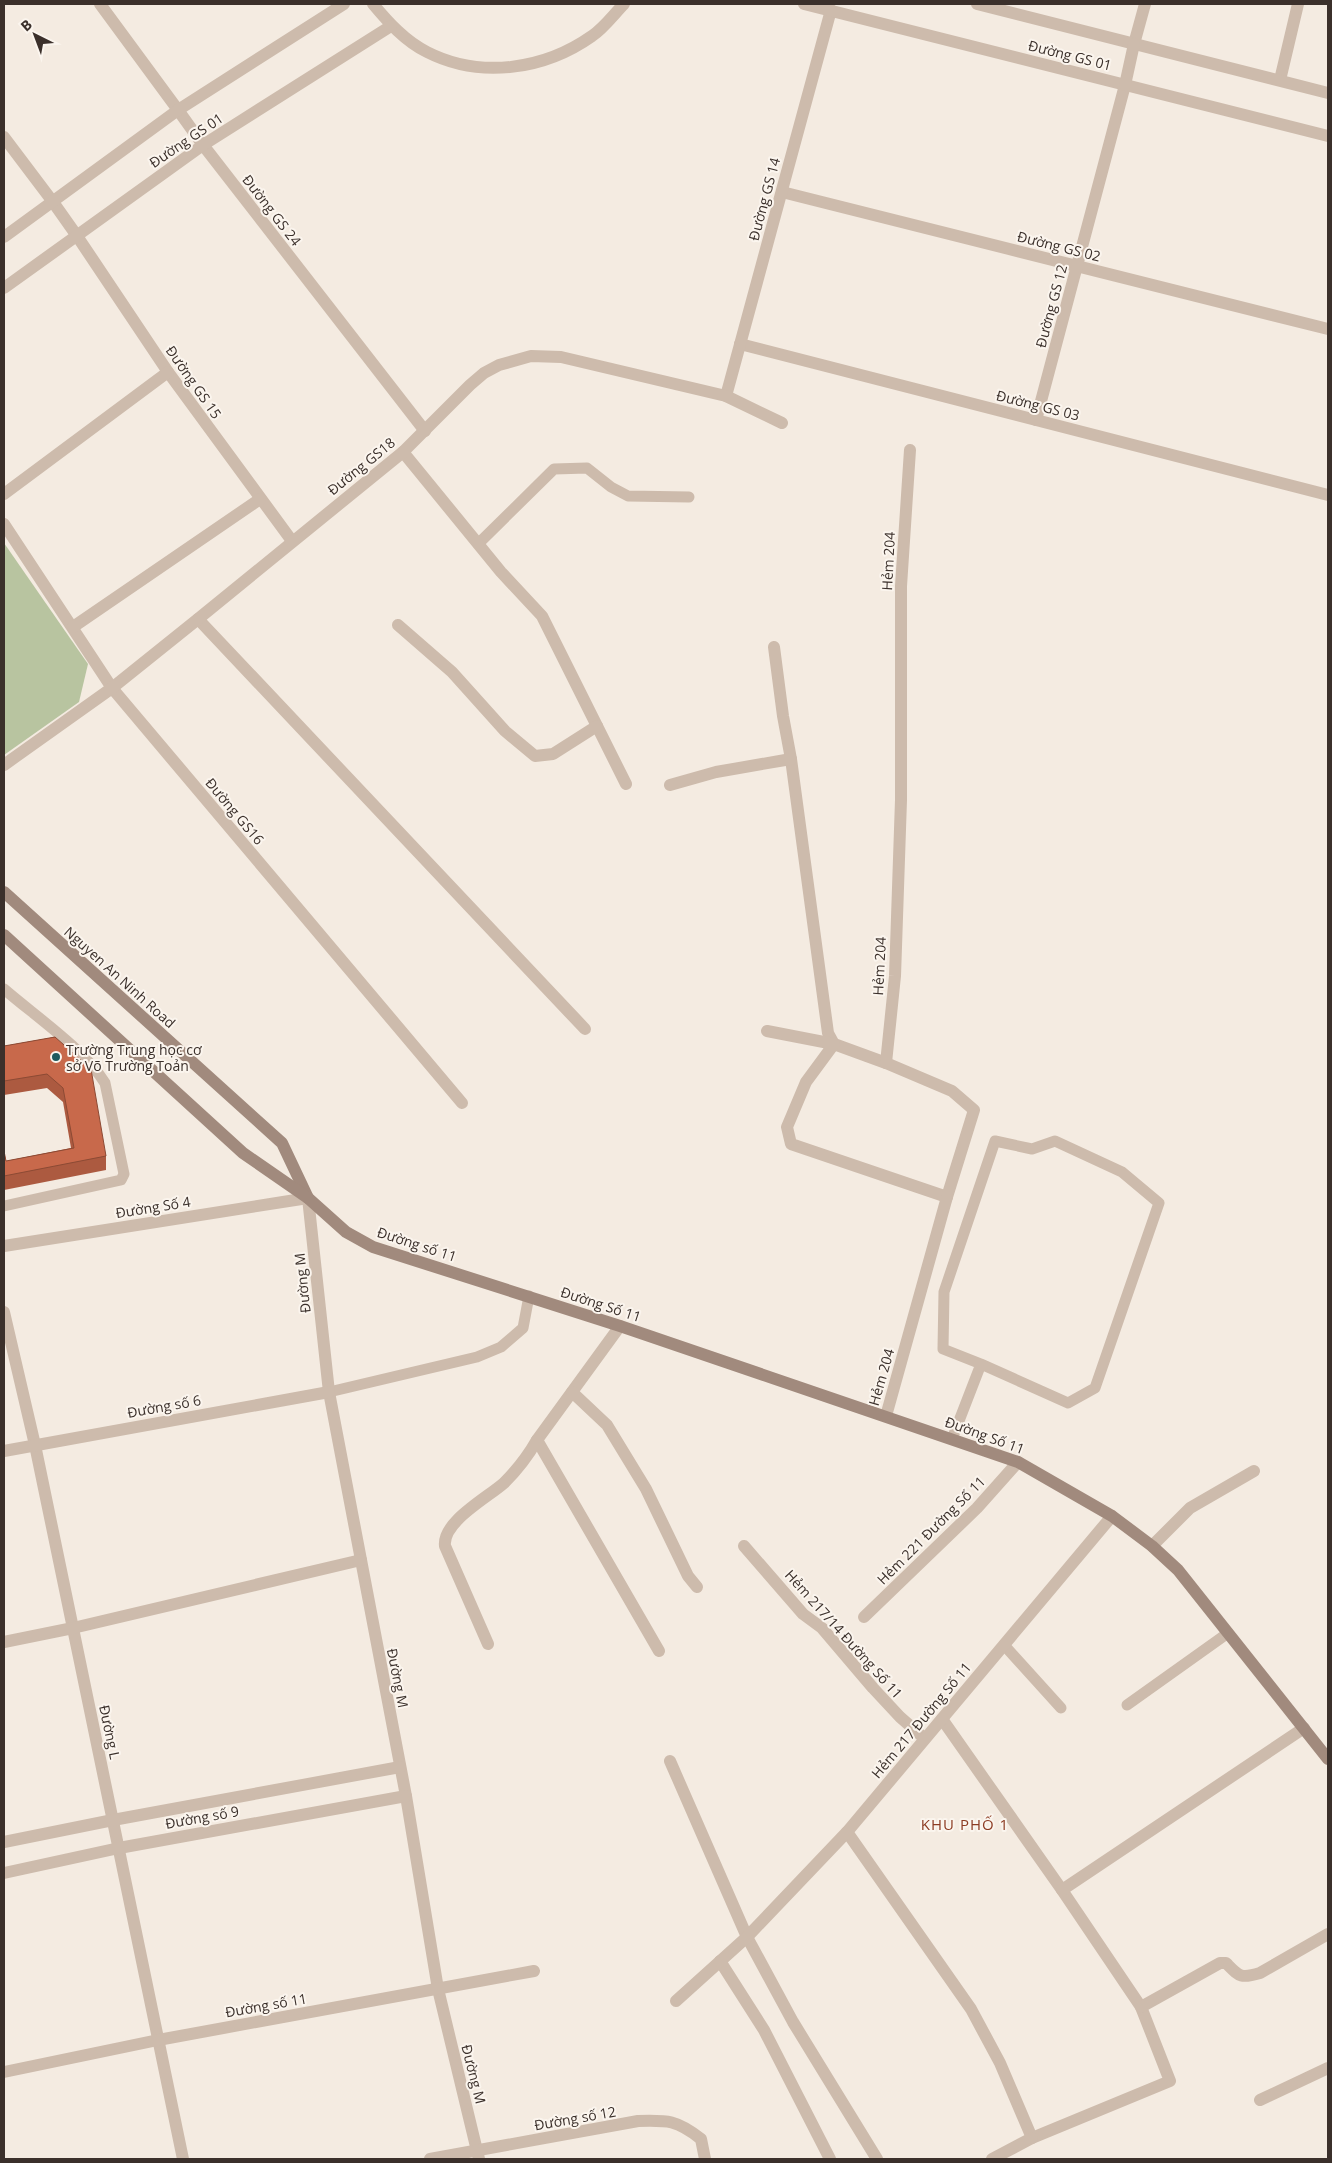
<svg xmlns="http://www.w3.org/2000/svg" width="1332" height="2163" font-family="'Open Sans',sans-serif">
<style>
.green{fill:#b8c4a0}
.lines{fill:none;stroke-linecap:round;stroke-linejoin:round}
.service{stroke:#cdbbac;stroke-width:11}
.minor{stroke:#cdbbac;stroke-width:12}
.tertiary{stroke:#cdbbac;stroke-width:12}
.secondary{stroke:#a18a7d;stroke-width:12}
.wall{fill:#ac5a40}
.building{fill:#c8694b;stroke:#8c4a34}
.poi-dot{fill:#1f5a5e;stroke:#fbf5ee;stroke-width:2}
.labels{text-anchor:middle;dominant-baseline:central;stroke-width:4;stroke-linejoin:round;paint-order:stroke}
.street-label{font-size:14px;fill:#3b302b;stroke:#fbf5ee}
.poi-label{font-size:14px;fill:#3b302b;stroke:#fbf5ee;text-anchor:start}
.neighbourhood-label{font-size:15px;letter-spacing:1px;fill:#8c3b22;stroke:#fbf5ee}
</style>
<rect width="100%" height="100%" fill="#f4ebe1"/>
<polygon class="green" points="4,543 88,664 79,702 4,755"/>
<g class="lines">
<g class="service">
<polyline points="478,544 554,469 587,468 611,487 628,496 689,497"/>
<path d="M4,989C35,1016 84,1049 105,1083L124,1174L121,1180L4,1206"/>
<polyline points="329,1392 477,1357 501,1347 523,1328 529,1296"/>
<polyline points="952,1439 981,1364 943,1349 944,1292 995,1141 1032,1149 1055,1141 1122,1172 1159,1203 1095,1388 1068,1403 981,1364"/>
<polyline points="1004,1645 1061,1708"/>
<polyline points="1127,1705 1228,1633"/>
</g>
<g class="minor">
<polyline points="100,4 178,110"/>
<polyline points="1134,44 1145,4"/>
<polyline points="1280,80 1298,4"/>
<polyline points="4,137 53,202"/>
<polyline points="203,145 425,431"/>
<polyline points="782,192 1328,329"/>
<polyline points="77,236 168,372 292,541"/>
<polyline points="740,344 1328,495"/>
<polyline points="726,396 831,10"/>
<polyline points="1036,420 1125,85"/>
<polyline points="403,452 501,572 542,616 626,784"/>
<polyline points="4,494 168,372"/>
<polyline points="4,524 112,688 462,1103"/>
<polyline points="198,619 585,1029"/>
<polyline points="398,625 452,672 505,731 535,756 553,754 597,726"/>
<polyline points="73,627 260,499"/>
<polyline points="774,647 783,716 791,759 828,1033 834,1044 886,1063"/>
<polyline points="4,765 112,688 198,619 403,452 470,385 484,373 499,365 531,356 561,357 726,396 782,423"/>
<polyline points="670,785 716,772 791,759"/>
<polyline points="767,1031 834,1044 806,1082 787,1127 791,1144 947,1197"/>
<polyline points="4,1246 308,1198 329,1392 406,1796 438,1989 479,2159"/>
<polyline points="4,1312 35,1445 183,2159"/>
<polyline points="620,1326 537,1440 659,1651"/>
<polyline points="572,1392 607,1425 646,1489 688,1576 697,1587"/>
<polyline points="886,1416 947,1197 974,1110 952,1091 886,1063 895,976 901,800 901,586 910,450"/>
<polyline points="4,1451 329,1392"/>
<polyline points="744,1546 803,1614 822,1628 873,1688 900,1717 924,1738"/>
<polyline points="1152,1546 1190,1508 1254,1471"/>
<polyline points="864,1617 977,1508 1018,1462"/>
<polyline points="4,1642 73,1628 361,1560"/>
<path d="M488,1644L445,1546C442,1522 487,1498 504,1483C517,1470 528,1456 537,1440"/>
<polyline points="670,1761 747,1937 793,2022 877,2159"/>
<polyline points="847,1832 971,2009 1000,2063 1032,2138 1170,2081 1141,2007 1062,1890 942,1719"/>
<polyline points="4,1842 113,1820 400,1767"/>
<polyline points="4,1873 119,1848 406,1796"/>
<polyline points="1062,1890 1304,1728"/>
<polyline points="720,1961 764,2030 830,2159"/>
<polyline points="676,2001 747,1937 847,1832 1112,1516"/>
<path d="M1141,2007L1220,1963H1226C1239,1976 1240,1979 1260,1973L1328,1934"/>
<polyline points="4,2072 158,2040 534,1971"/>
<polyline points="1260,2100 1328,2068"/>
<path d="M430,2159L638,2121C668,2120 677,2120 701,2139L705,2159"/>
<polyline points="992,2159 1032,2138"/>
</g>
<g class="tertiary">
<path d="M373,4C388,22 405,41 427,52C480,79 544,70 592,36C604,28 614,14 624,4"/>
<polyline points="804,4 1328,136"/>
<polyline points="977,4 1328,93"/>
<polyline points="1125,85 1134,44"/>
<polyline points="178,110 203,145"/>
<polyline points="53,202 77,236"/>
<polyline points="4,237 178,110 344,4"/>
<polyline points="4,288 203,145 391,26"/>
</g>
<g class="secondary">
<polyline points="4,892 282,1143 308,1198"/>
<polyline points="4,935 243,1153 308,1198 346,1232 373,1247 620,1326 1018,1462 1112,1516 1152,1546 1178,1570 1328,1759"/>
</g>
</g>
<polygon class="wall" points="55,1037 106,1156 106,1170 4,1190 4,1151 6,1161 71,1148 63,1102 47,1088 4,1095 4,1046"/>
<polygon class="building" points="55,1037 91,1069 106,1156 4,1176 4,1151 6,1161 74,1148 63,1088 47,1074 4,1081 4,1046"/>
<circle class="poi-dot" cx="56" cy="1057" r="5"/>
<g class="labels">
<g class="street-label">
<text transform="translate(1070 55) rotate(14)">Đường GS 01</text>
<text transform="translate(186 140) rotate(-34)">Đường GS 01</text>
<text transform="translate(764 199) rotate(-75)">Đường GS 14</text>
<text transform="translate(272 210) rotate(52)">Đường GS 24</text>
<text transform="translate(1059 246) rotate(14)">Đường GS 02</text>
<text transform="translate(1051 306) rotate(-75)">Đường GS 12</text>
<text transform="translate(194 382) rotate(55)">Đường GS 15</text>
<text transform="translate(1038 405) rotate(14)">Đường GS 03</text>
<text transform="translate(361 466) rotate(-39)">Đường GS18</text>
<text transform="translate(888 561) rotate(-87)">Hẻm 204</text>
<text transform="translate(235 811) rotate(50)">Đường GS16</text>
<text transform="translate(879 966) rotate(-87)">Hẻm 204</text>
<text transform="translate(120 977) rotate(42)">Nguyen An Ninh Road</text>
<text transform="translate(153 1207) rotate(-9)">Đường Số 4</text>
<text transform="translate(417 1244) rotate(18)">Đường số 11</text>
<text transform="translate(302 1283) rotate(-96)">Đường M</text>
<text transform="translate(601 1304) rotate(18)">Đường Số 11</text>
<text transform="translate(881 1377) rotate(-74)">Hẻm 204</text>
<text transform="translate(164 1406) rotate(-10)">Đường số 6</text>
<text transform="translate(985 1435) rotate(20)">Đường Số 11</text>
<text transform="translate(931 1530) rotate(-45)">Hẻm 221 Đường Số 11</text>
<text transform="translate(844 1634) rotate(48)">Hẻm 217/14 Đường Số 11</text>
<text transform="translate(398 1678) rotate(79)">Đường M</text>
<text transform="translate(921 1720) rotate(-50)">Hẻm 217 Đường Số 11</text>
<text transform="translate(110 1732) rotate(78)">Đường L</text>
<text transform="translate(202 1817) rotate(-10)">Đường số 9</text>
<text transform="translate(266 2005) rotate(-10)">Đường số 11</text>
<text transform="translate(474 2074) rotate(76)">Đường M</text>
<text transform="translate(575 2118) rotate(-10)">Đường số 12</text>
</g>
<g class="poi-label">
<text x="66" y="1049">Trường Trung học cơ<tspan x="66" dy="16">sở Võ Trường Toản</tspan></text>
</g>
<g class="neighbourhood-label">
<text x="965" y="1824">KHU PHỐ 1</text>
</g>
</g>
<rect width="1332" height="2163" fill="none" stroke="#3b302b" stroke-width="10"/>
<g transform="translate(35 35) rotate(318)" stroke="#fbf5ee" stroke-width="4" paint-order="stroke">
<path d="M0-4L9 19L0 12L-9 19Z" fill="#3b302b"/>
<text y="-8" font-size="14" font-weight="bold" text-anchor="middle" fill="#3b302b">B</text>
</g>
</svg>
